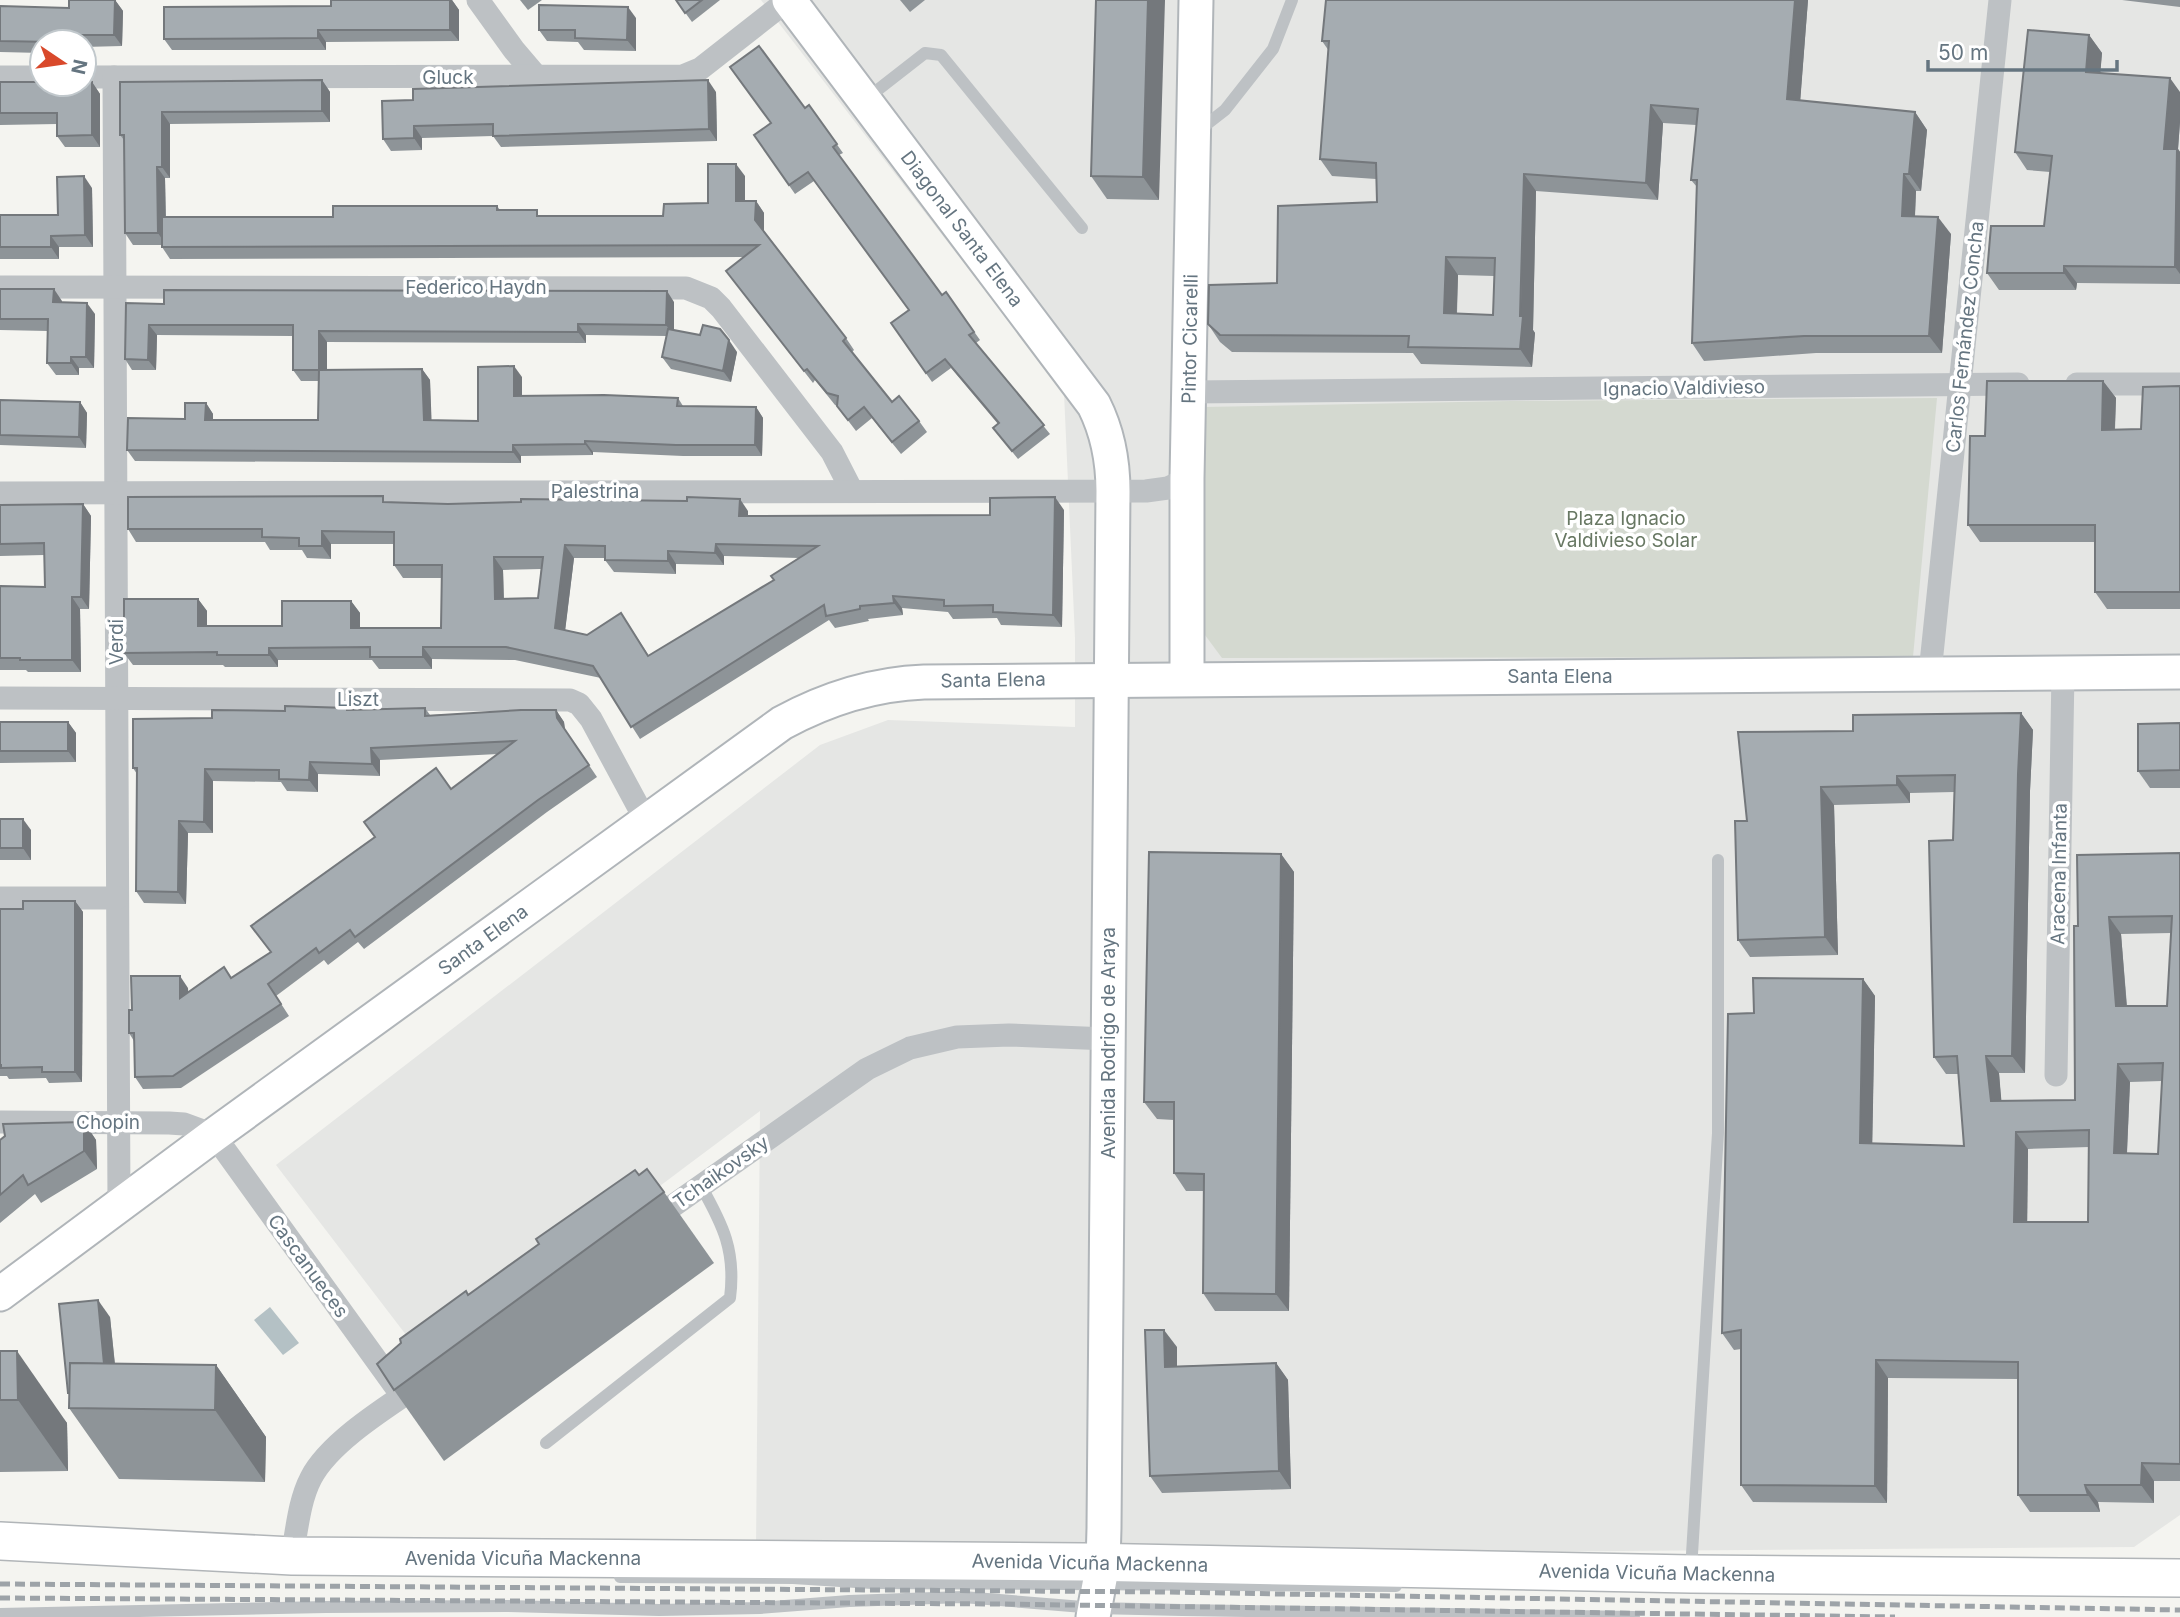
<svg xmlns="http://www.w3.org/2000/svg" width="2180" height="1617" font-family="Inter,sans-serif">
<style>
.built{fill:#e5e6e4}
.green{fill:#d4d9d0}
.water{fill:#b4c1c5}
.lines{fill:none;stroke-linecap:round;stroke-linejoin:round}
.secondary-casing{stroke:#b0b5b9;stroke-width:37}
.primary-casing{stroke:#b1b5b8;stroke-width:40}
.lane{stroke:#bdc1c4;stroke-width:12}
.street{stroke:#bdc1c4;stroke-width:23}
.secondary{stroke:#fff;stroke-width:33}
.primary{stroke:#fff;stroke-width:37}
.rail{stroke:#9da3a8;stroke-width:5;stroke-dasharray:10 5;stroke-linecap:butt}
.wall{fill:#8e9498;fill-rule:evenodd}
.shaded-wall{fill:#74787c}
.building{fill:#a5acb1;stroke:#74787c;stroke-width:2;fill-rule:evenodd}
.labels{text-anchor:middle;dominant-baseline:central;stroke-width:7;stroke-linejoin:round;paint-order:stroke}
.street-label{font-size:19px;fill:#657580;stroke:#fff}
.park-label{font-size:19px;fill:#687863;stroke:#fff}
</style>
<rect width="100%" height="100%" fill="#f4f4f0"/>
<polygon class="built" points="761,0 2180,0 2180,1515 2134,1547 1095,1555 756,1548 760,1111 426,1361 276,1165 820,745 888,720 1075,727 1075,638 1064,393"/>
<polygon class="green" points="1937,398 1913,657 1222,658 1202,631 1204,407 1510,401"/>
<polygon class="water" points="270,1307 299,1343 283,1355 254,1320"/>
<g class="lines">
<g class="secondary-casing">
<g id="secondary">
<path d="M789,0L1094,405C1108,433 1113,460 1113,491L1104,1528L1103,1563L1093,1617"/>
<polyline points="1187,678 1187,479 1196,0"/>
<path d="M0,1294L214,1135L782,723C828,698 873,684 924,682L2180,672"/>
</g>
</g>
<g class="primary-casing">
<polyline id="primary" points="0,1541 292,1556 1084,1562 1691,1574 2180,1578"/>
</g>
<g class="lane">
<polyline points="866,99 925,53 941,55 1082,228"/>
<polyline points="1198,131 1225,110 1273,49 1292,0"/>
<path d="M546,1443L730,1298C736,1251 723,1225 701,1186"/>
<polyline points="1691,1570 1718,1133 1718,860"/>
<polyline points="620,1577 793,1578 872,1583 1396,1586"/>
<polyline points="0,1614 326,1607 506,1606 659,1610 760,1608 849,1601 963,1597 1095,1608 1182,1610 1634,1617"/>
</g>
<g class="street">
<polyline points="478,0 514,50 537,77"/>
<polyline points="0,77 42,77"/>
<polyline points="84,77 683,76 700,69 788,0"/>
<polyline points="114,77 119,1207"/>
<polyline points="0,287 686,288 711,298 721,308 832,452 852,491"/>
<polyline points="2077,384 2180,384"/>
<polyline points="1189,392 2018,384"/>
<polyline points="0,493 1146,491 1168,488 1187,479"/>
<polyline points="1930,673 2000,0"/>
<polyline points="0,698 570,700 579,704 591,719 646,821"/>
<polyline points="0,898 117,898"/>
<polyline points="2056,1075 2063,672"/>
<polyline points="0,1122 169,1123 184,1124 214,1135 395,1386"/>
<polyline points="650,1222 867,1069 910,1048 957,1037 1009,1035 1108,1039"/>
<path d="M292,1556C297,1530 299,1501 311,1478C330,1441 390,1405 425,1381"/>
</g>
<use href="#secondary" class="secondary"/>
<use href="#primary" class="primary"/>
<g class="rail">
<polyline points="0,1584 1169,1592 2180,1610"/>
<polyline points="0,1598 999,1604 1895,1617"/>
</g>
</g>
<g class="wall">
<polygon points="115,0 123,11 122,46 84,47 84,42 42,42 42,53 0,52 0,6 69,8"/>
<polygon points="331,0 452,0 459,10 459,41 326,42 326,50 172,50 164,39 331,6"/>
<polygon points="520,0 542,0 528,10"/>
<polygon points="676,0 720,0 692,22"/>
<polygon points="900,0 925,0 910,12"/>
<polygon points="1096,0 1159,200 1107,199 1091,176"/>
<path d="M1326,0H1808L1800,101L1915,112L1927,130L1921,191H1916L1915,217L1951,234L1942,353H1816L1704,361L1692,343L1697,187L1691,180L1696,125L1663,123L1658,200L1536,191L1533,330L1535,333L1532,367L1421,364L1413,353L1232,352L1220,342L1208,324L1277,283L1377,202L1376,179L1332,176L1320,159L1329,51L1322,41ZM1458,275L1494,276L1493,315L1457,314Z"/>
<polygon points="2122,0 2180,0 2180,7"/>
<polygon points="636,18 636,51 584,50 578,42 547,41 539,30"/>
<polygon points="2089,35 2102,53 2100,73 2180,122 2178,149 2180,152 2180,284 2077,283 2076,290 1999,290 1987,273 2044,226 2050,172 2027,170 2015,152"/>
<polygon points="322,80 330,92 330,122 170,124 170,178 165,178 166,217 333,217 497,206 500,210 541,216 663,216 708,203 745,176 745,201 756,201 764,213 764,231 846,338 854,350 852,352 892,402 919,421 927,432 901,454 872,418 856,431 837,406 835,405 815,380 813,383 726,271 744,257 170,259 162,247 162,245 133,245 125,233 124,140 120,135 120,82"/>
<polygon points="0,82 92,82 100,94 100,147 65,147 57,136 57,124 0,125"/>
<polygon points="716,92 717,141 501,147 493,136 422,138 422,150 391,151 383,139 382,101"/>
<polygon points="809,105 843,153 839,155 942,295 946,292 980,340 976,343 1050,434 1018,459 993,428 998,424 951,368 932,382 891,323 909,310 814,181 795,194 754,135"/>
<polygon points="92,188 93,247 59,247 59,259 0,259 0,215 58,215"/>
<polygon points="0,289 62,301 62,302 95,314 94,368 79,368 79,375 56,375 47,363 48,331 0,330"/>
<polygon points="674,302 674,330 737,352 731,382 671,369 662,357 667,336 586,335 586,343 327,342 327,370 422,369 430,380 431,420 478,421 522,377 522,396 678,398 683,406 756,407 763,418 762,456 683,456 593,452 593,455 521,456 521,463 135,461 127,450 185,419 206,403 213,414 213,420 318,420 319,381 301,381 293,370 293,336 157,335 156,370 132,370 125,359 164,304"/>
<polygon points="2103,381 2116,398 2115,430 2141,429 2180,386 2180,609 2107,609 2095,592 2095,542 1980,542 1968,525 1985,436"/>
<polygon points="0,400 80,402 87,413 86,448 0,445"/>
<path d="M388,502L748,511V516L990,515L1064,510L1062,627L1001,625L997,618L953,619L948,612L902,608L903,615L868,619L869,621L835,628L829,620L640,739L601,678L515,660L432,659V669H379L372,660H278V667H225L223,665H133L124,653L198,599L207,611V626H282L351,601L360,613V628H441L442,578H403L394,565V544H331V559L307,558L302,550H270L265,542H136L128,529ZM724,556L799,558L774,580L649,656L621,613L587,635L565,630L574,558H605V560L614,572L676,574V564L724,565ZM541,569L538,598L504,599L503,570Z"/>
<polygon points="83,504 91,516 89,609 80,609 81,672 28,672 26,670 0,670 0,586 45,587 44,555 0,556 0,505"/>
<polygon points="425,708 430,715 556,710 564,722 565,730 597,777 547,812 364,949 358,942 328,965 324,960 276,996 289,1016 181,1088 143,1089 135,1077 134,1041 129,1033 132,1010 188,988 188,992 231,978 271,953 451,789 498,754 380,760 380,776 318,774 318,792 287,791 281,782 213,781 213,833 188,833 186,904 144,903 136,891 137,774 133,768 212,718 285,711"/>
<path d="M2021,713L2033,730L2030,791L2025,1073H1999L2001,1101L2075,1100L2078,926L2180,853V1481H2154V1503L2098,1502L2100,1512H2030L2018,1495V1379L1888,1378L1887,1503L1753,1502L1741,1485V1349L1734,1350L1722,1333L1754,1013L1863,979L1875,996L1872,1143L1964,1146L1958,1074H1946L1934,1057L1953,840L1954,792L1910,793V803L1834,805L1838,955L1750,957L1738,940L1747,821L1853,731ZM2171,933L2167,1006H2127L2121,934ZM2162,1081L2158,1154H2127L2130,1082ZM2089,1147L2088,1222H2027L2028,1149Z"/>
<polygon points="0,722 68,722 76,733 76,762 0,763"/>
<polygon points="2180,723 2180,788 2150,788 2138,771"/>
<polygon points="0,819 31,830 31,860 0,860"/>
<polygon points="1281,854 1294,872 1289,1311 1215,1311 1203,1293 1204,1191 1186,1191 1174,1173 1174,1120 1157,1119 1144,1102"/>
<polygon points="75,901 83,912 82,1082 49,1083 46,1078 9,1079 7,1076 0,1076 0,909 23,909"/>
<polygon points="84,1122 96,1140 97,1169 41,1203 35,1194 0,1223 0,1140"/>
<polygon points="639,1175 664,1192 714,1263 444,1461 394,1390 401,1343 468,1295"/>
<polygon points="110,1317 115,1364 216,1365 266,1437 265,1482 119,1479 69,1408 70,1396 68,1393"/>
<polygon points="1177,1347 1177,1366 1276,1363 1288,1380 1291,1489 1162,1493 1150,1476"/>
<polygon points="0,1351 67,1423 68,1471 0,1472"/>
</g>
<g class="shaded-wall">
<polygon points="115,0 123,11 122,46 114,35"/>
<polygon points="450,0 452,0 459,10 459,41 450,30"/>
<polygon points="1148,0 1165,0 1159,200 1143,177"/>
<polygon points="1795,0 1808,0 1799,117 1787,99"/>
<polygon points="628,7 636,18 636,51 627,40"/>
<polygon points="318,30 326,42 326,50 318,38"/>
<polygon points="2089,35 2102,53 2099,89 2086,72"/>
<polygon points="2170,78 2180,92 2180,122 2178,149 2180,152 2180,274 2175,267 2164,149"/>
<polygon points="322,80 330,92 330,122 322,111"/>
<polygon points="708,80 716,92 717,141 709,129"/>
<polygon points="92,82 100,94 100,147 92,135"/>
<polygon points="1651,105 1663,123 1658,200 1646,183"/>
<polygon points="162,112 170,124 170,178 162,167"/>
<polygon points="1915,112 1927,130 1921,191 1909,174"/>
<polygon points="414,126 422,138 422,150 414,138"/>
<polygon points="736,164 745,176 745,213 736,201"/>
<polygon points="157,167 165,178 166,245 158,233"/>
<polygon points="1524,174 1536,191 1533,330 1535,333 1532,367 1520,349"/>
<polygon points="1904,174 1916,191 1914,234 1902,216"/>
<polygon points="84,176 92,188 93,247 85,235"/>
<polygon points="756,201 764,213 764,232 755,220"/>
<polygon points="1938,217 1951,234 1942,353 1929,336"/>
<polygon points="51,236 59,247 59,259 51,247"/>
<polygon points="1446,257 1458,275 1456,331 1444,313"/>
<polygon points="2064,266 2077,283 2076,290 2064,273"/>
<polygon points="54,289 62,301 62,314 53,302"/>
<polygon points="667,291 674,302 674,336 666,325"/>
<polygon points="87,303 95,314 94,368 86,357"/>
<polygon points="578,324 586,335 586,343 578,332"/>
<polygon points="149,325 157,335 156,370 148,360"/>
<polygon points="319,331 327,342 327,381 319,370"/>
<polygon points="729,340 737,352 731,382 723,371"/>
<polygon points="71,357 79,368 79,375 71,363"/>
<polygon points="514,366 522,377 522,407 514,396"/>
<polygon points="422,369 430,380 432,431 424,420"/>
<polygon points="2103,381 2116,398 2114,447 2102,430"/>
<polygon points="80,402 87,413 86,448 79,437"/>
<polygon points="206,403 213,414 213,431 205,420"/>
<polygon points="756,407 763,418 762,456 755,445"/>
<polygon points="585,441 593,452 593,455 585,444"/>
<polygon points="513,445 521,456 521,463 513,452"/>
<polygon points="1055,497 1064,510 1062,627 1053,615"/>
<polygon points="740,499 748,511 748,528 739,516"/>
<polygon points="83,504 91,516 89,609 81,597"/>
<polygon points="322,531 331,544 331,559 322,546"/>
<polygon points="716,544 724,556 724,565 715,553"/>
<polygon points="565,545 574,558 564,640 555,628"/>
<polygon points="668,551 676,564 676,574 668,561"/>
<polygon points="494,557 503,570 504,612 495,599"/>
<polygon points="893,596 902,608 903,615 894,603"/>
<polygon points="72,597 80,609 81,672 72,660"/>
<polygon points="198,599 207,611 207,638 198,626"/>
<polygon points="351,601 360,613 360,640 351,628"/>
<polygon points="423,647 432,659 432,669 423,657"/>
<polygon points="269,648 278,660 278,667 269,655"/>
<polygon points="556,710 564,722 565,730 597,777 557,718"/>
<polygon points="2021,713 2033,730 2030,791 2025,1073 2012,1056 2018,774"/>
<polygon points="68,722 76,733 76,762 68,751"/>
<polygon points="371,748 380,760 380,776 372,764"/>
<polygon points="310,762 318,774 318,792 309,780"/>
<polygon points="205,769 213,781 213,833 204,822"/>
<polygon points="1897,776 1910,793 1910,803 1897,785"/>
<polygon points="1821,787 1834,805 1838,955 1825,937"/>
<polygon points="23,819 31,830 31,860 23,848"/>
<polygon points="179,821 188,833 186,904 178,892"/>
<polygon points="1281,854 1294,872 1289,1311 1276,1294"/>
<polygon points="75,901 83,912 82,1082 75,1072"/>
<polygon points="2109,917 2121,934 2128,1023 2116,1006"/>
<polygon points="180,976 188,988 189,1009 180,998"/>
<polygon points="1863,979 1875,996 1872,1160 1860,1143"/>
<polygon points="1986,1056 1999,1073 2003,1119 1991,1101"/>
<polygon points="2118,1064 2130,1082 2126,1171 2114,1153"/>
<polygon points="84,1122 96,1140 97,1169 84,1151"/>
<polygon points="2016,1132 2028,1149 2027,1239 2014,1222"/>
<polygon points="98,1300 110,1317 119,1406 107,1389"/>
<polygon points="1164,1330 1177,1347 1177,1384 1165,1367"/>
<polygon points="17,1351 67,1423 68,1471 18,1400"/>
<polygon points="1876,1360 1888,1378 1887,1503 1875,1486"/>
<polygon points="1276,1363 1288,1380 1291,1489 1279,1471"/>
<polygon points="216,1365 266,1437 265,1482 215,1410"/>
<polygon points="2142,1463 2154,1481 2154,1503 2141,1485"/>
<polygon points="2085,1485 2098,1502 2100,1512 2088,1495"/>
</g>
<g class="building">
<polygon points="69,0 115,0 114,35 53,35 53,42 0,41 0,6 69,8"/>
<polygon points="331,0 450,0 450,30 318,30 318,38 164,39 164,7 331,6"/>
<polygon points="676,0 702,0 685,13"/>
<polygon points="1096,0 1148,0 1143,177 1091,176"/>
<path d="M1326,0H1795L1787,99L1915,112L1909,174H1904L1902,216L1938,217L1929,336H1804L1692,343L1697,180H1691L1698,109L1651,105L1646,183L1524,174L1520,316H1523L1520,349L1408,347L1409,336L1220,335L1208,324L1209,285L1277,283L1278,206L1377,202L1376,163L1320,159L1329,41H1322ZM1446,257L1495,258L1493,315L1444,313Z"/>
<polygon points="539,5 628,7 627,40 575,38 575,30 539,30"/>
<polygon points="2028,30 2089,35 2086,72 2170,78 2164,149 2177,149 2175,267 2064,266 2064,273 1987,273 1991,226 2044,226 2052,156 2015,152"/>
<polygon points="759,46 805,108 809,105 837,144 833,147 942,295 946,292 974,332 969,335 1044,425 1012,451 993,428 999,423 945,359 926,373 891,323 909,310 808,172 789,185 754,135 771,123 730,67"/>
<polygon points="322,80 322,111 162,112 162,167 157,167 158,233 125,233 124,135 120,135 120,82"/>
<polygon points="708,80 709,129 493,136 493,124 414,126 414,138 383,139 382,101 413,100 413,89"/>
<polygon points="0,82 42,82 42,84 84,84 84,82 92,82 92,135 57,136 57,113 0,113"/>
<polygon points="708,164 736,164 736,201 756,201 755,220 846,338 843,341 892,402 899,396 919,421 892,442 864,407 848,420 837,406 838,396 827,393 807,369 804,371 726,271 759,245 162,247 162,217 333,217 333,206 497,206 497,210 537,210 537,216 663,216 664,204 708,203"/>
<polygon points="84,176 85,235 51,236 51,247 0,247 0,215 58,215 57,177"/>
<polygon points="0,289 54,289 53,302 87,303 86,357 71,357 71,363 47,363 48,319 0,319"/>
<polygon points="164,290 667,291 666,325 578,324 578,332 319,331 319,370 293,370 293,325 149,325 148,360 125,359 126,303 164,304"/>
<polygon points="703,325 720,329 729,340 723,371 662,357 668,329 700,335"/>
<polygon points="514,366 514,396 604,395 678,398 677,406 756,407 755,445 676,445 585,441 585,444 513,445 513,452 127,450 128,418 185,419 185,403 206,403 205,420 318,420 319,370 422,369 424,420 478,421 478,367"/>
<polygon points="1987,381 2103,381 2102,430 2141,429 2143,387 2180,386 2180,592 2095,592 2095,525 1968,525 1970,436 1985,436"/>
<polygon points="0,400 80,402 79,437 0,435"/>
<path d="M383,496V502L448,504L521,502V499L687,501V497L740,499L739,516L990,515V498L1055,497L1053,615L993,612V605L944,606V600L893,596L894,603L860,606V609L826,616L824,605L631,727L593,666L506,647H423V657H370V647L269,648V655H217V652L124,653V599H198V626H282V601H351V628H441L442,565H394V532L322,531V546H299V538L262,537V529H128V497ZM716,544L818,546L771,576L774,580L648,656L621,613L587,635L555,628L565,545L605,546V560L668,561V551L715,553ZM494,557H543L538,598L495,599Z"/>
<polygon points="83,504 81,597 72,597 72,660 20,660 20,658 0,658 0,586 45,587 44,543 0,544 0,505"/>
<polygon points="285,706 347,708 347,710 425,708 425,716 521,710 556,710 557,718 589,765 538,800 355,937 350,930 319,953 316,948 268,984 281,1004 173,1076 135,1077 134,1033 129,1033 129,1010 132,1010 131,976 180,976 180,998 224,967 231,978 271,952 251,926 375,837 364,822 436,768 451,789 515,741 371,748 372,764 310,762 309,780 279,779 279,770 205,769 204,822 179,821 178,892 136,891 137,768 133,768 133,719 212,718 212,710 285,711"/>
<path d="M2021,713L2018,774L2012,1056H1986L1991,1101L2075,1100L2074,926H2078L2077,855L2180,853V1464L2142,1463L2141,1485H2085L2088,1495H2018V1362L1876,1360L1875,1486L1741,1485V1330L1722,1333L1728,1014L1754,1013L1753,978L1863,979L1860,1143L1964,1146L1957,1056L1934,1057L1929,841L1953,840L1955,775L1897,776V785L1821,787L1825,937L1738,940L1735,821H1747L1738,732L1853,731V715ZM2172,916L2167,1006H2116L2109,917ZM2163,1063L2158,1154L2114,1153L2118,1064ZM2089,1130L2088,1222H2014L2016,1132Z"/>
<rect x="0" y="722" width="68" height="29"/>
<polygon points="2180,723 2180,770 2138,771 2138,724"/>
<rect x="0" y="819" width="23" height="29"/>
<polygon points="1149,852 1281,854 1276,1294 1203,1293 1204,1174 1174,1173 1174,1102 1144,1102"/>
<polygon points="23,901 75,901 75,1072 42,1072 42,1067 1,1068 1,1065 0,1065 0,909 23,909"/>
<polygon points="84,1122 84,1151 28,1185 23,1175 0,1195 0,1140 5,1136 3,1124"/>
<polygon points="647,1169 664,1192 394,1390 377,1364 401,1343 400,1339 466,1291 468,1295 539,1244 536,1239 635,1170 639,1175"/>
<polygon points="98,1300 104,1364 70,1363 70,1393 68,1393 59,1304"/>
<polygon points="1145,1330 1164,1330 1165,1367 1276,1363 1279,1471 1150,1476"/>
<polygon points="0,1351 17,1351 18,1400 0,1400"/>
<polygon points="70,1363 216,1365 215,1410 69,1408"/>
</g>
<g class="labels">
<g class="street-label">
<text x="448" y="77">Gluck</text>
<text transform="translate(962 229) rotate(53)">Diagonal Santa Elena</text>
<text x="476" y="287">Federico Haydn</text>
<text transform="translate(1965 337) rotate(-84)">Carlos Fernández Concha</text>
<text transform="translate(1190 339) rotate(-89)">Pintor Cicarelli</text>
<text transform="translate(1684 388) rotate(-1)">Ignacio Valdivieso</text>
<text x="595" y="491">Palestrina</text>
<text transform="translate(116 642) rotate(-90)">Verdi</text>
<text x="1560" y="676">Santa Elena</text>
<text transform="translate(993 680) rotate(-1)">Santa Elena</text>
<text x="358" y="699">Liszt</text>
<text transform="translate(2059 874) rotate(-89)">Aracena Infanta</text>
<text transform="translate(483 940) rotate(-36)">Santa Elena</text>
<text transform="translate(1108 1043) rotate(-90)">Avenida Rodrigo de Araya</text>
<text x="108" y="1122">Chopin</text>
<text transform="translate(721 1172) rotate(-35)">Tchaikovsky</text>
<text transform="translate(308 1266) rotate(54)">Cascanueces</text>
<text x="523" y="1558">Avenida Vicuña Mackenna</text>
<text transform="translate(1090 1563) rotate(1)">Avenida Vicuña Mackenna</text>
<text transform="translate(1657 1573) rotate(1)">Avenida Vicuña Mackenna</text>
</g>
<g class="park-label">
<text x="1626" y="518">Plaza Ignacio<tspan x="1626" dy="22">Valdivieso Solar</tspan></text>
</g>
</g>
<g transform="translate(63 63) rotate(103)"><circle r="33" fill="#ffffff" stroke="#c1c8cc" stroke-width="2"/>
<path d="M0-5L12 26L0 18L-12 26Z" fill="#d9492b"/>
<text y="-10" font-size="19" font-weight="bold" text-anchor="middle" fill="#657580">N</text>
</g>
<path d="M1928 60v10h189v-10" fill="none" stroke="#657580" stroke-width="3.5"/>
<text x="1938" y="60" font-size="21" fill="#657580" stroke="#ffffff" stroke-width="5" paint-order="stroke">50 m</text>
</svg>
